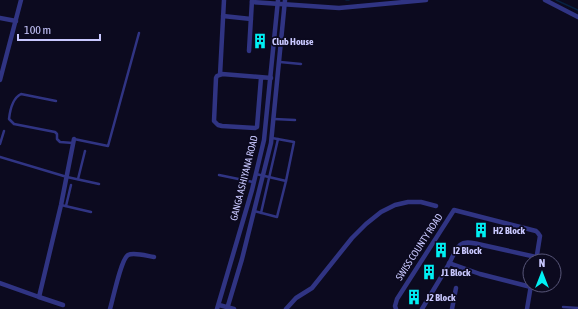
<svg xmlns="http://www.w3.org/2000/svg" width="578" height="309" font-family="'Asap Condensed',sans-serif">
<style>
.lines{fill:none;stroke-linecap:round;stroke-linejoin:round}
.stream{stroke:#062142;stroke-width:1.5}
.service{stroke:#303483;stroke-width:2.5}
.minor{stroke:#303483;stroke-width:4.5}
.labels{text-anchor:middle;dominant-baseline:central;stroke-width:3.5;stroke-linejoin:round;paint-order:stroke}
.poi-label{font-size:10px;font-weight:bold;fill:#c9c8ff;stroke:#0c0a1f;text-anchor:start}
.street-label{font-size:10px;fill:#c9c8ff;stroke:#0c0a1f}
</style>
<rect width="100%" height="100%" fill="#0c0a1f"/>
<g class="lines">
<g class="stream">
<polyline points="346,0 349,0"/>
<polyline points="556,0 578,10"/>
</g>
<g class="service">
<polyline points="280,62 301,64"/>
<path d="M56,101L21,94C13,98 10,110 9,119L14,124L55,132L57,134V139L60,142L73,143"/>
<polyline points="274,119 295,120"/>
<polyline points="272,138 294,142 286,181"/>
<polyline points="74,139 108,146 139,33"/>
<polyline points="0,144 4,131"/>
<polyline points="0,157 67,177 99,184"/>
<polyline points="219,175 253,182"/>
<polyline points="78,179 85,151"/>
<polyline points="61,205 91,212"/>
<polyline points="66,206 71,185"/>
<polyline points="254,211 277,217 286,181 256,174"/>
<polyline points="261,213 278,139"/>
<polyline points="563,307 578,308"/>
</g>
<g class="minor">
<polyline points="545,0 578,17"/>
<polyline points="252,2 339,8 426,0"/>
<polyline points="223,16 251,19"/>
<polyline points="0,18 16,21"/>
<polyline points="249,51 252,0"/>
<polyline points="220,75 224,0"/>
<polyline points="261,78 257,127 255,128 222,126 218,125 214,121 216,78 217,76 222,74 271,78"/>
<polyline points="0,80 21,0"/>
<polyline points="449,263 480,274 531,287"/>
<polyline points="0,283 39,297 61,205 74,139"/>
<polyline points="39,297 63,305"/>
<polyline points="219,305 234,309"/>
<path d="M110,309C113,299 121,259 128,255C134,252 147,256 154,257"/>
<polyline points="217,309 252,190 264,140 278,0"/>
<polyline points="227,309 242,259 271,143 285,0"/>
<polyline points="286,309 296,298 312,288 352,238 366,224 381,212 395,205 408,202 421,202 436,206"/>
<polyline points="396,309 395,306 397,299 454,210 536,231 538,233 540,236 536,261"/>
<path d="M422,309C431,294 440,279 449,264C452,258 455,250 460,245C465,241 472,243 478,244L536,257"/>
<polyline points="452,309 456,288"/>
<polyline points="527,309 531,285"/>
</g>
</g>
<defs>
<g id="building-bare" transform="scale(1.2)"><path d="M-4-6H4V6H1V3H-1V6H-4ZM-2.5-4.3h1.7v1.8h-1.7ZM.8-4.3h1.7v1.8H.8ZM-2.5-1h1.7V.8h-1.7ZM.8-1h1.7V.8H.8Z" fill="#00f0f3" stroke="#0c0a1f" stroke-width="2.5" paint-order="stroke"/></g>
</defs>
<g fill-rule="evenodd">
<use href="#building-bare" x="260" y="41"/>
<use href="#building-bare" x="481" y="230"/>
<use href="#building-bare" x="441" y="250"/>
<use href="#building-bare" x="429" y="272"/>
<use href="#building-bare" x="414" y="297"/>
</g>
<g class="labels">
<g class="poi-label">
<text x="272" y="41">Club House</text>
<text x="493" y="230">H2 Block</text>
<text x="453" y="250">I2 Block</text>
<text x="441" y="272">J1 Block</text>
<text x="426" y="297">J2 Block</text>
</g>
<g class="street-label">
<text transform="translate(244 178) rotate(-76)">GANGA ASHIYANA ROAD</text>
<text transform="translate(419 247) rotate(-57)">SWISS COUNTY ROAD</text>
</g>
</g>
<g transform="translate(542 273)"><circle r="19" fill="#0c0a1f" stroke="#585679"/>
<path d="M0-3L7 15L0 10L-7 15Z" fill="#00f0f3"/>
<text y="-6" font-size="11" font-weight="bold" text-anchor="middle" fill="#c9c8ff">N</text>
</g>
<path d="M18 34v6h82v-6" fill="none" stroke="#c9c8ff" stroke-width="2"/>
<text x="24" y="34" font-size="12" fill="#c9c8ff" stroke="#0c0a1f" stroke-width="3" paint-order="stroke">100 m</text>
</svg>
